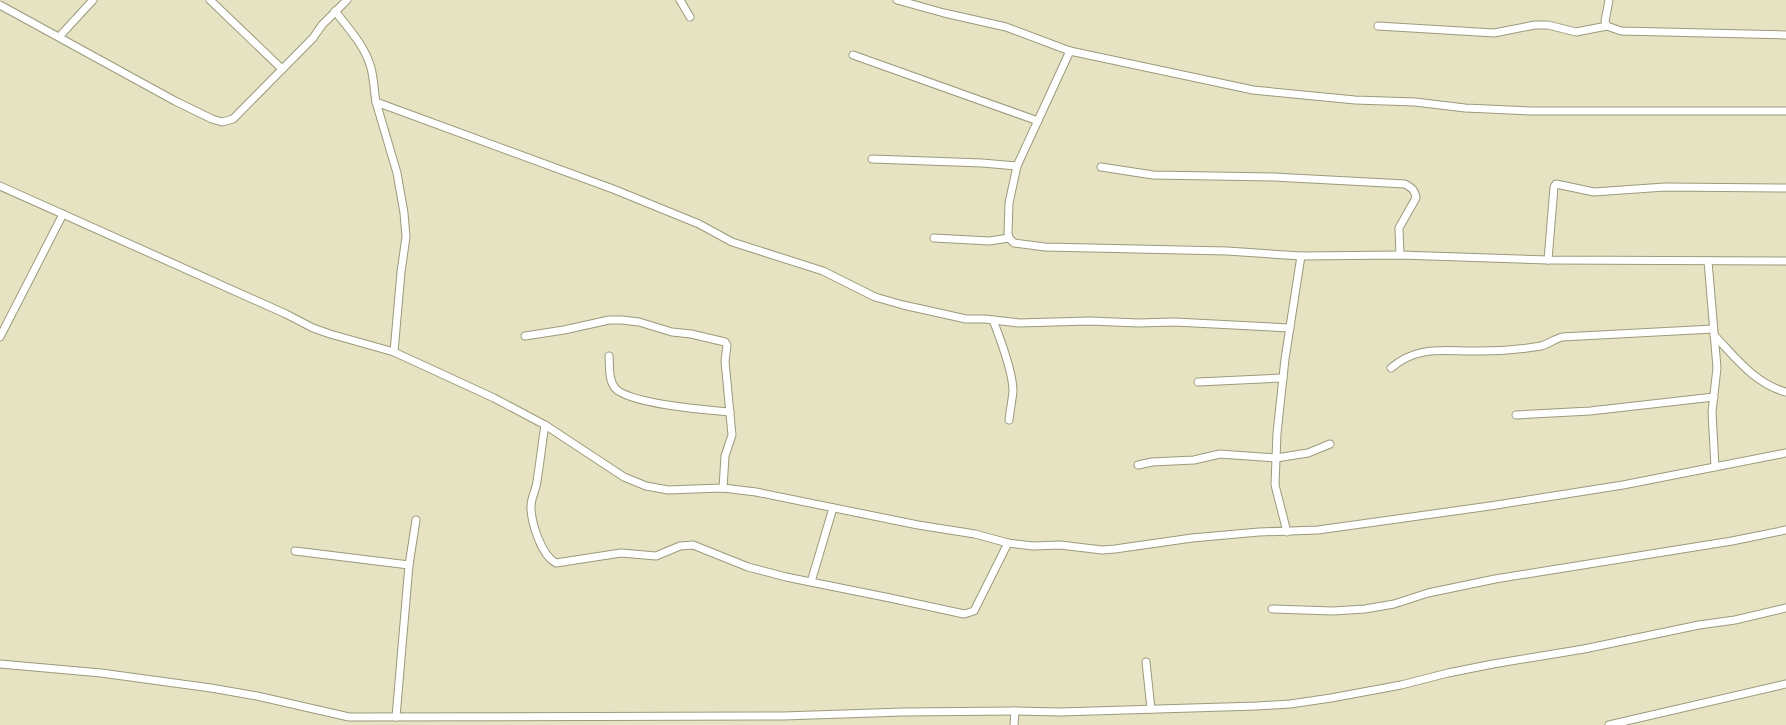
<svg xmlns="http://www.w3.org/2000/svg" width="1786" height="725" font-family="'Fira Sans Condensed',sans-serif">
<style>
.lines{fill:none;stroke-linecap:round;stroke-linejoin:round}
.minor-casing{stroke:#9c9a7b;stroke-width:9}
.minor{stroke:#fff;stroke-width:7}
</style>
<rect width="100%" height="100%" fill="#e5e3c2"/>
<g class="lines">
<g class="minor-casing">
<g id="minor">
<polyline points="210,0 282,69"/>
<polyline points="680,0 690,17"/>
<polyline points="897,0 944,13 1006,27 1070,51 1253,90 1355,100 1415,102 1465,108 1531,111 1786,111"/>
<polyline points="1609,0 1605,21 1607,26 1621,31 1786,35"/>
<polyline points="0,5 175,101 212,119 222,122 233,119 313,38 322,25 347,0"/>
<path d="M335,11C349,29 365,46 371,68C374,79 374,91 376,102L613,189L699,224L732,242L823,271L875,297L903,305L966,319H985L1019,323L1090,321L1138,323L1175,322L1290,328"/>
<polyline points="1378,26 1494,33 1535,25 1548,25 1576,32 1607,26"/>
<polyline points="59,37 93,0"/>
<polyline points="1070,51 1017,166 1009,203 1008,233 1009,238 1014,243 1045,247 1227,251 1301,256 1400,255 1548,260 1786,261"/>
<polyline points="853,55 1038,121"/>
<polyline points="376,102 397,173 404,213 406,237 401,272 394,352"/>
<polyline points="872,159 982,163 1017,166"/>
<path d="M1101,167L1153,175L1274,177L1405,184C1412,188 1415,190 1416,198L1399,228L1400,255"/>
<polyline points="0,186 286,314 313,328 330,334 394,352 494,398 545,425 624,477 646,486 668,490 723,488 756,492 918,525 975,534 1008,543 1033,546 1060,545 1102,550 1115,549 1192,538 1259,532 1318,530 1490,506 1623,485 1786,453"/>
<polyline points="934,238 989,241 1009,238"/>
<polyline points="1548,260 1554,187 1556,184 1594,192 1665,187 1786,188"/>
<polyline points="1708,261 1717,368 1712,412 1715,467"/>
<path d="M993,320C1000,338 1013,372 1013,391C1012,401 1010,411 1009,420"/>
<path d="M1714,335C1735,357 1755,384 1786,392"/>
<polyline points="525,336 564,330 609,320 622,320 639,322 672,332 691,334 725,342 727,345 725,361 732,435 725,456 723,488"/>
<polyline points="0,337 63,214"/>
<path d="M609,356C610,366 608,379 615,388C629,404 707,410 730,412"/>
<path d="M1391,368C1419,344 1446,352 1480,351C1498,351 1523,349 1541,346C1548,344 1555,339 1562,337L1713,329"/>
<polyline points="1198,382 1283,378"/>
<polyline points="1516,415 1590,411 1714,397"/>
<path d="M545,425C542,443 540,463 537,481C536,491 530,499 531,509C532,524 541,555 556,563L621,553L656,556L680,546L693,545L748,567L786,577L890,598L964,614L974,611L1008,543"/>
<polyline points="1138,465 1152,462 1194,460 1220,454 1276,458 1308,453 1330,444"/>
<polyline points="1287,532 1275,485 1277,433 1285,359 1301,256"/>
<polyline points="295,551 409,565"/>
<polyline points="811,582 833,508"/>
<polyline points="1272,609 1333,611 1365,609 1394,604 1428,593 1495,579 1732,541 1786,530"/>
<polyline points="1146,662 1151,709"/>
<polyline points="0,664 101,673 211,688 257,696 349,717 783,716 903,712 1015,711 1060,712 1257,706 1290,704 1331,698 1401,685 1448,673 1493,664 1584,649 1699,625 1735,620 1786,608"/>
<polyline points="396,717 409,565 416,520"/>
<polyline points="1014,725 1015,711"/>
<polyline points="1609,725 1786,684"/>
</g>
</g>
<use href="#minor" class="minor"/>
</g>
</svg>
